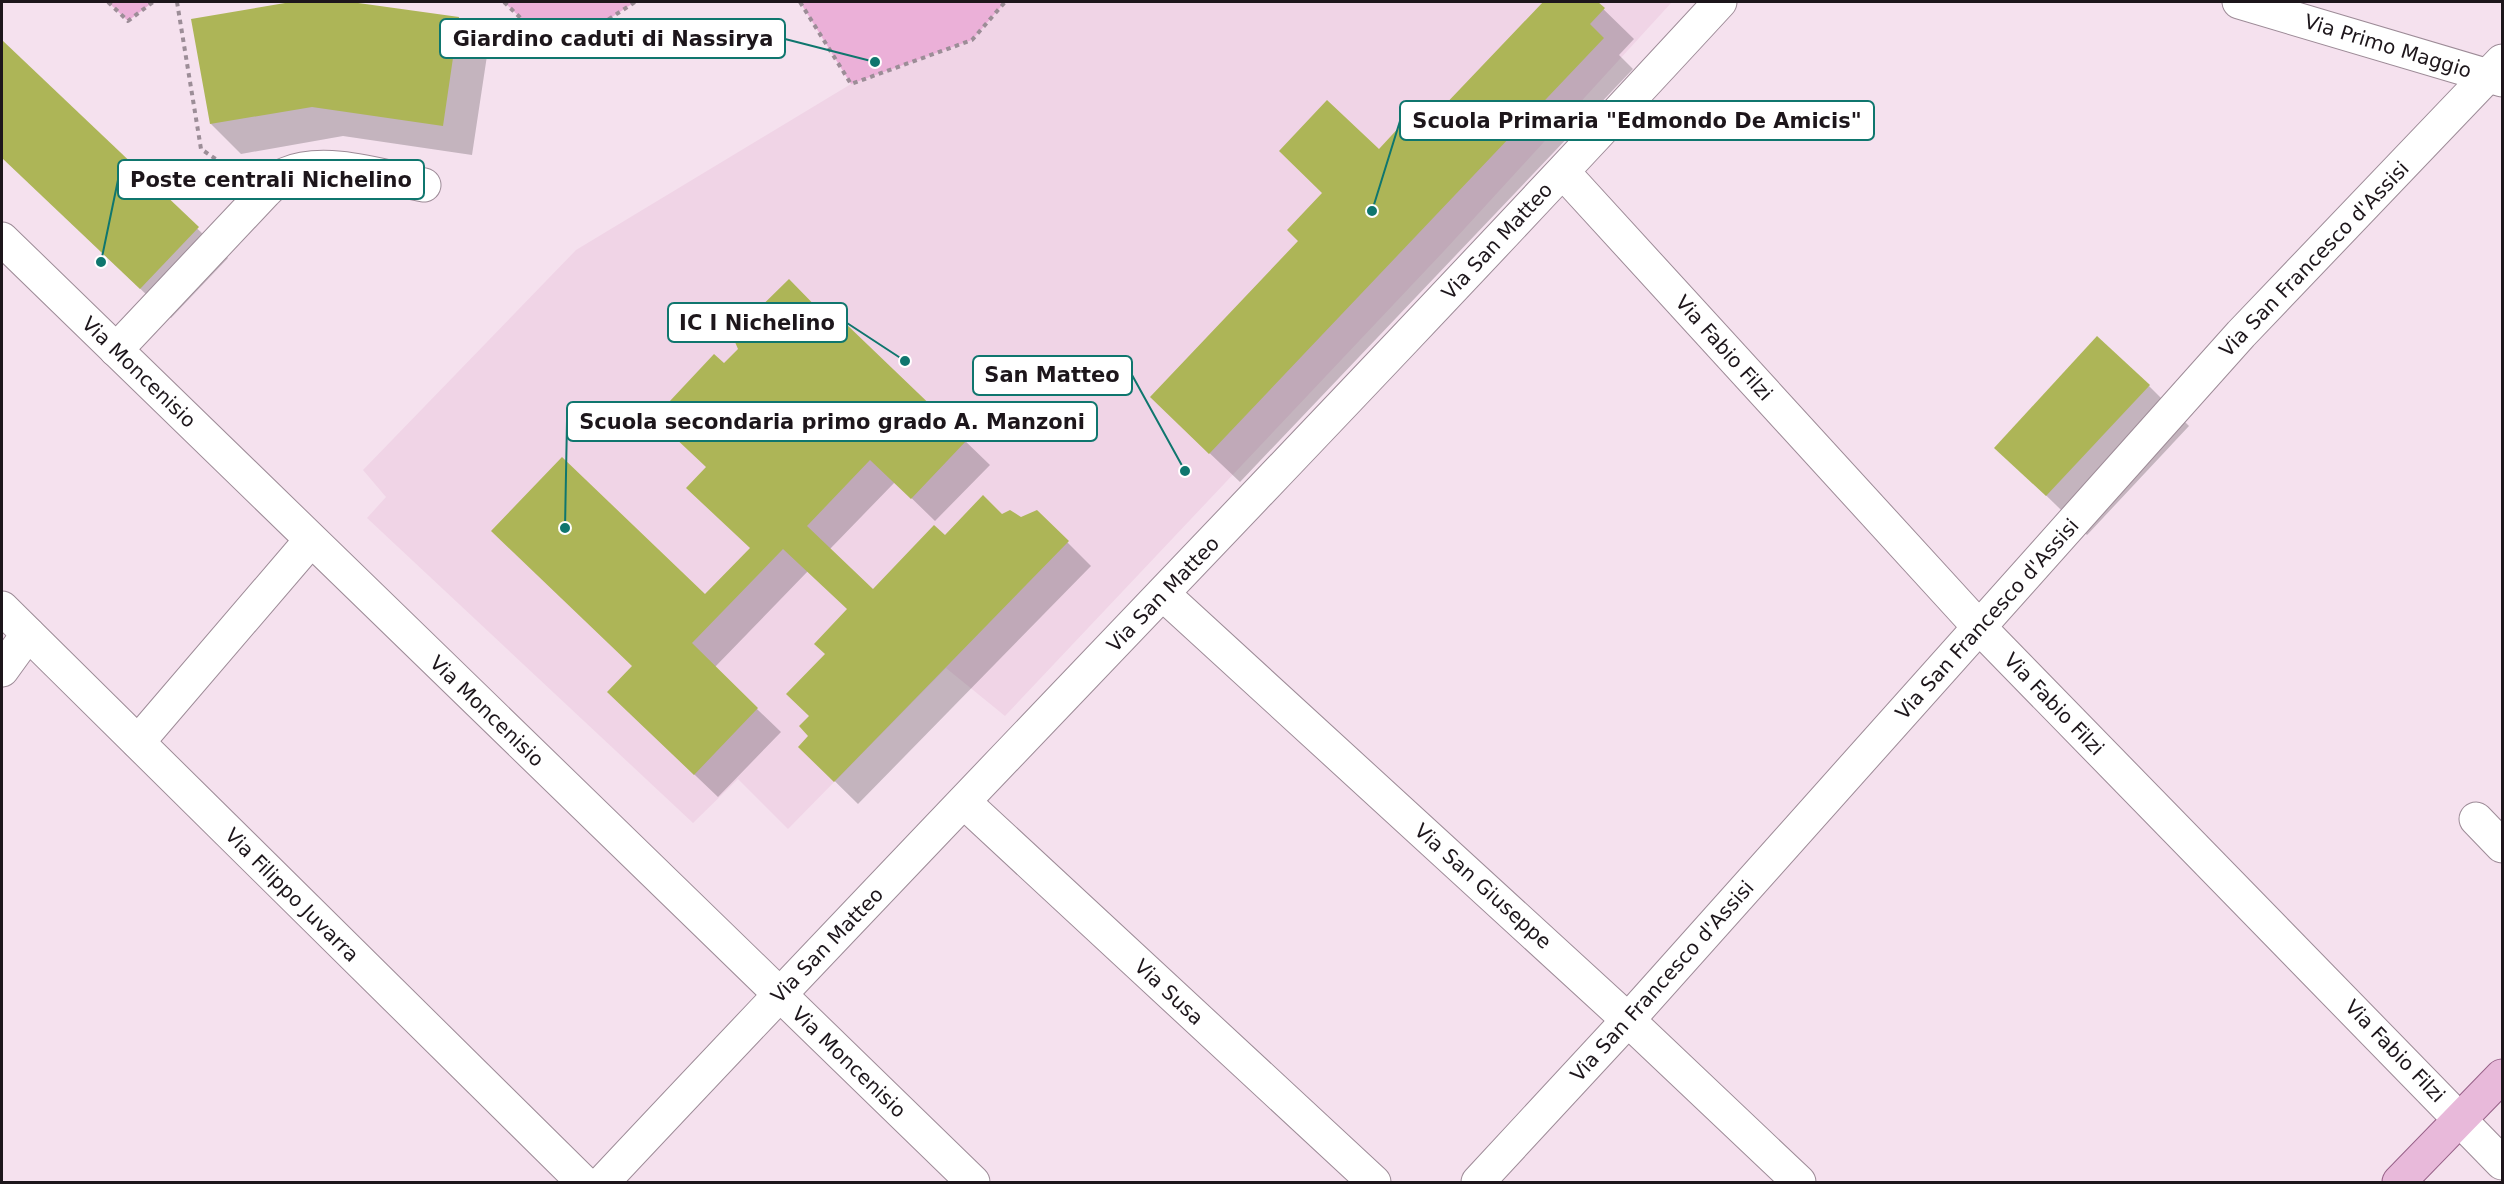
<svg xmlns="http://www.w3.org/2000/svg" width="2504" height="1184" font-family="'DejaVu Sans',sans-serif">
<style>
.built{fill:#f0d4e6}
.green{fill:#ebb0d8}
.shadow{fill:#0003}
.building{fill:#adb557}
.lines{fill:none;stroke-linecap:round;stroke-linejoin:round}
.minor-casing{stroke:#9d8b97;stroke-width:35}
.major-casing{stroke:#976188;stroke-width:35}
.path{stroke:#9c8d97;stroke-width:4;stroke-dasharray:4.5 4.5;stroke-linecap:butt}
.minor{stroke:#fff;stroke-width:33}
.major{stroke:#e8b9da;stroke-width:33}
.labels{text-anchor:middle;dominant-baseline:central;stroke-width:4.5;stroke-linejoin:round;paint-order:stroke}
.street-label{font-size:20px;fill:#1d161b;stroke:#fff}
.leader{fill:none;stroke:#0f766e;stroke-width:2}
.callout-dot{fill:#0f766e;stroke:#fff;stroke-width:2}
.callout{fill:#fff;stroke:#0f766e;stroke-width:2}
.callout-label{font-size:21px;text-anchor:middle;font-weight:bold;fill:#1d161b}
</style>
<rect width="100%" height="100%" fill="#f5e1ee"/>
<polygon class="built" points="1005,2 1672,2 1444,251 1005,716 946,668 788,829 738,779 693,823 367,518 386,497 363,470 576,250 851,84 972,40"/>
<g class="green">
<polygon points="108,2 153,2 128,21"/>
<polygon points="504,2 635,2 557,53"/>
<polygon points="800,2 1005,2 972,40 851,84"/>
</g>
<g class="shadow">
<polygon points="300,2 340,2 458,19 488,49 472,155 343,136 241,154 211,124 193,20"/>
<polygon points="1546,2 1596,2 1634,39 1619,55 1633,69 1240,482 1182,427 1300,241 1323,193 1379,151 1420,133"/>
<polygon points="2,42 228,258 171,318 2,157"/>
<polygon points="831,323 844,324 990,465 935,521 895,482 830,549 873,591 945,537 1002,516 1020,519 1037,512 1091,566 858,804 800,747 810,736 811,716 826,654 849,610 808,571 714,668 781,732 718,797 632,715 633,666 751,549 708,468 724,365"/>
<polygon points="2149,386 2189,426 2087,535 1996,447"/>
</g>
<g class="building">
<polygon points="291,2 351,2 459,17 443,126 312,107 210,124 191,19"/>
<polygon points="1543,2 1598,2 1605,8 1590,24 1604,38 1209,454 1150,397 1298,241 1287,230 1322,193 1279,151 1327,100 1379,149 1403,123 1420,131"/>
<polygon points="2,40 199,227 140,289 2,158"/>
<polygon points="789,279 831,322 844,322 967,440 911,499 870,460 807,526 873,589 934,525 945,535 983,495 1002,514 1010,510 1021,517 1037,510 1069,541 834,782 798,747 808,736 799,726 809,716 786,694 825,654 814,644 847,609 783,549 692,643 758,708 694,775 607,692 632,666 491,531 562,457 705,594 750,548 686,488 706,467 654,418 714,354 724,363 738,349 732,335"/>
<polygon points="2097,336 2150,385 2046,496 1994,448"/>
</g>
<g class="lines">
<g class="minor-casing">
<g id="minor">
<polyline points="2239,2 2502,80"/>
<polyline points="1563,172 1980,628 2502,1163"/>
<polyline points="2,239 973,1182"/>
<path d="M116,350L265,192C271,186 279,178 286,174C326,157 383,177 424,185"/>
<polyline points="1163,594 1628,1020 1799,1182"/>
<polyline points="2,608 583,1182"/>
<polyline points="2,670 28,634"/>
<polyline points="138,742 311,540"/>
<polyline points="964,802 1374,1182"/>
<polyline points="2476,819 2502,846"/>
<path d="M603,1182C973,787 1353,400 1720,2"/>
<polyline points="1478,1182 1628,1020 2241,334 2502,61"/>
</g>
</g>
<g class="major-casing">
<polyline id="major" points="2399,1182 2502,1076"/>
</g>
<g class="path">
<polyline points="108,2 128,21 153,2"/>
<polyline points="177,2 201,149 235,172"/>
<polyline points="504,2 557,53 635,2"/>
<polyline points="800,2 851,84 972,40 1005,2"/>
</g>
<use href="#minor" class="minor"/>
<use href="#major" class="major"/>
</g>
<g class="labels">
<g class="street-label">
<text transform="translate(2388 46) rotate(17)">Via Primo Maggio</text>
<text transform="translate(1497 241) rotate(-47)">Via San Matteo</text>
<text transform="translate(2314 259) rotate(-46)">Via San Francesco d'Assisi</text>
<text transform="translate(1724 348) rotate(48)">Via Fabio Filzi</text>
<text transform="translate(139 372) rotate(44)">Via Moncenisio</text>
<text transform="translate(1163 594) rotate(-46)">Via San Matteo</text>
<text transform="translate(1987 619) rotate(-48)">Via San Francesco d'Assisi</text>
<text transform="translate(2054 704) rotate(46)">Via Fabio Filzi</text>
<text transform="translate(487 711) rotate(44)">Via Moncenisio</text>
<text transform="translate(1483 886) rotate(42)">Via San Giuseppe</text>
<text transform="translate(292 895) rotate(45)">Via Filippo Juvarra</text>
<text transform="translate(827 945) rotate(-46)">Via San Matteo</text>
<text transform="translate(1662 981) rotate(-48)">Via San Francesco d'Assisi</text>
<text transform="translate(1169 992) rotate(43)">Via Susa</text>
<text transform="translate(2395 1051) rotate(46)">Via Fabio Filzi</text>
<text transform="translate(849 1062) rotate(44)">Via Moncenisio</text>
</g>
</g>
<path class="leader" d="M875 62L785 39M1372 211L1400 121M101 262L118 180M905 361L847 323M1185 471L1132 375M565 528L567 421"/>
<g class="callout-dot">
<circle cx="875" cy="62" r="6"/>
<circle cx="1372" cy="211" r="6"/>
<circle cx="101" cy="262" r="6"/>
<circle cx="905" cy="361" r="6"/>
<circle cx="1185" cy="471" r="6"/>
<circle cx="565" cy="528" r="6"/>
</g>
<g class="callout">
<rect x="440" y="19" width="345" height="39" rx="6"/>
<rect x="1400" y="101" width="474" height="39" rx="6"/>
<rect x="118" y="160" width="306" height="39" rx="6"/>
<rect x="668" y="303" width="179" height="39" rx="6"/>
<rect x="973" y="356" width="159" height="39" rx="6"/>
<rect x="567" y="402" width="530" height="39" rx="6"/>
</g>
<g class="callout-label">
<text x="613" y="46">Giardino caduti di Nassirya</text>
<text x="1637" y="128">Scuola Primaria "Edmondo De Amicis"</text>
<text x="271" y="187">Poste centrali Nichelino</text>
<text x="757" y="330">IC I Nichelino</text>
<text x="1052" y="382">San Matteo</text>
<text x="832" y="429">Scuola secondaria primo grado A. Manzoni</text>
</g>
<rect width="2504" height="1184" fill="none" stroke="#1d161b" stroke-width="6"/>
</svg>
